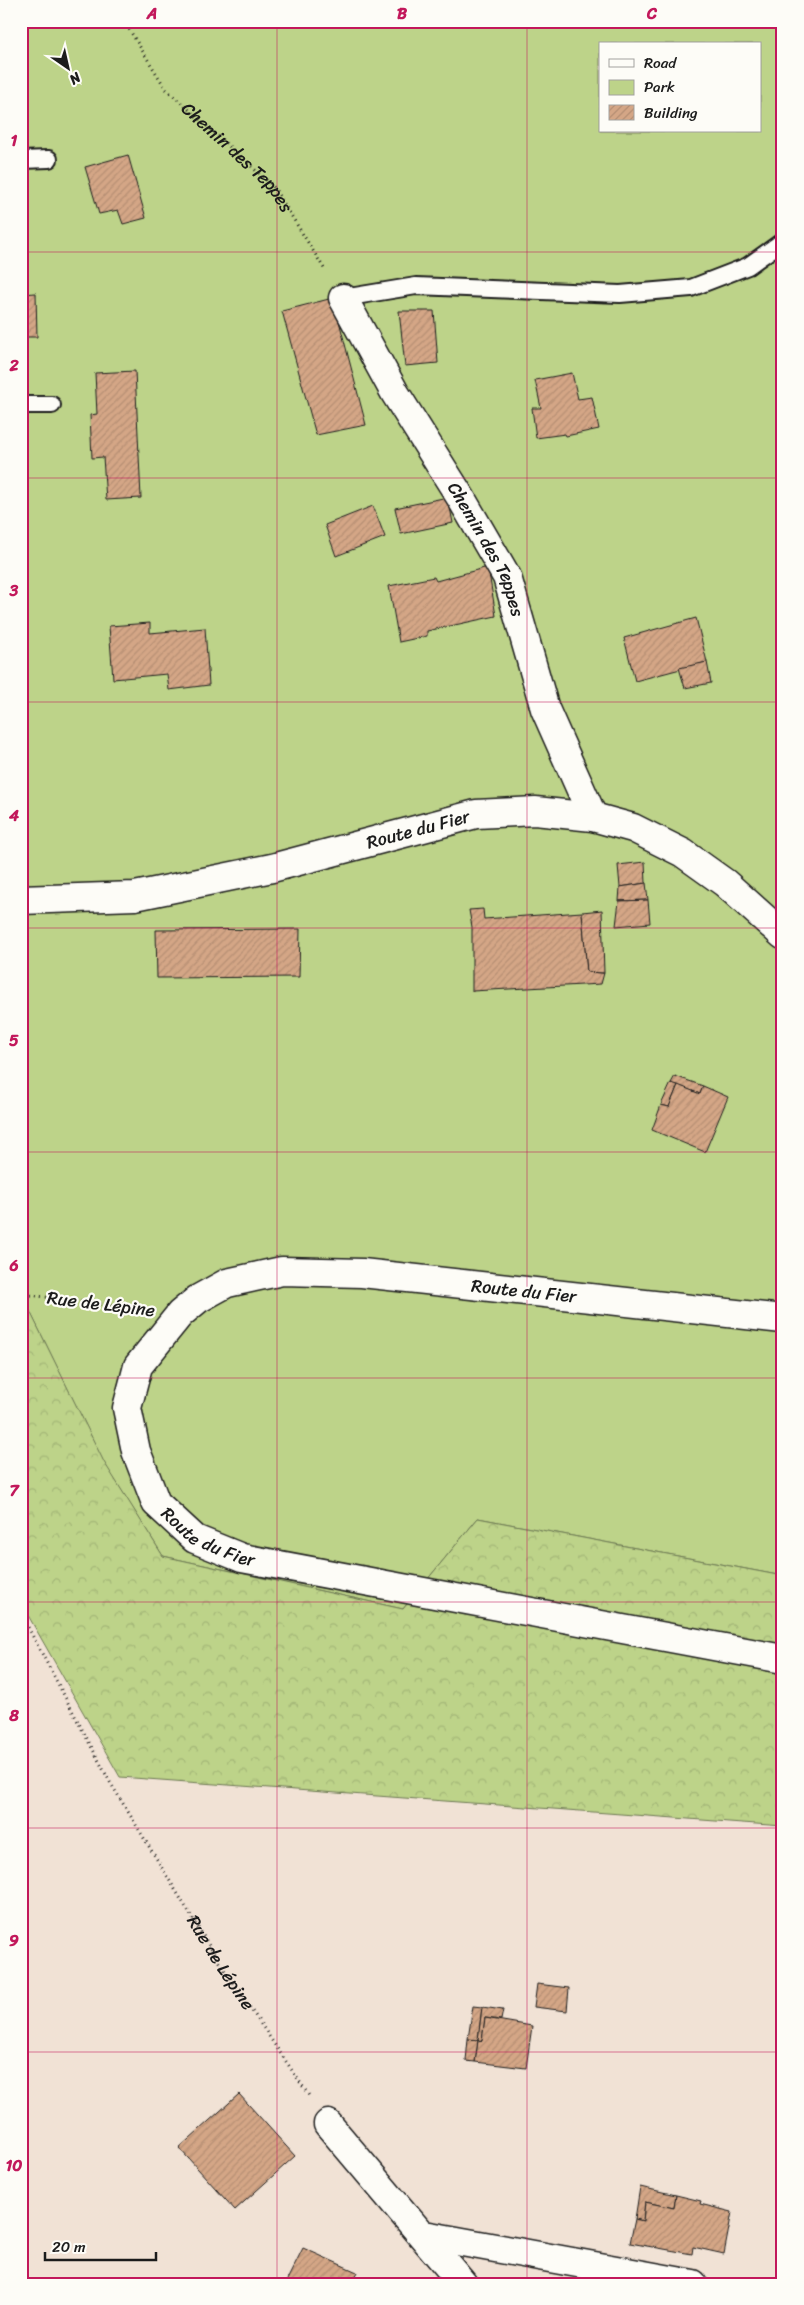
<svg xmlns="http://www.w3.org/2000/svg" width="804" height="2305" font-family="Sriracha,sans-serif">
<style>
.green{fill:#bdd389;stroke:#6c7852;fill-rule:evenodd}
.forest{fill:url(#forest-crowns);stroke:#6c7852}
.building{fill:url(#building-hatch);stroke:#1c1c1c}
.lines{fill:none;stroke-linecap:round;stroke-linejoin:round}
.service-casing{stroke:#1c1c1c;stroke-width:20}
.minor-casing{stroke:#1c1c1c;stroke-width:31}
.secondary-casing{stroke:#1c1c1c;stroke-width:31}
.path{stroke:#1c1c1c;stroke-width:3;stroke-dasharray:1 4;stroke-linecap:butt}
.service{stroke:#fdfcf7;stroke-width:16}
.minor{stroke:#fdfcf7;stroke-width:28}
.secondary{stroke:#fdfcf7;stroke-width:28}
.grid{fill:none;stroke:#c2185b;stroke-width:1;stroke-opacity:0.55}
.labels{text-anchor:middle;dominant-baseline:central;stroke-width:4.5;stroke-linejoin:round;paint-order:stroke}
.street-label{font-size:18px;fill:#1c1c1c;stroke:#fdfcf7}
.neatline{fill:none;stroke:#c2185b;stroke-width:2}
.grid-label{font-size:16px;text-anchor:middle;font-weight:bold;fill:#c2185b}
</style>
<defs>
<pattern id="forest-crowns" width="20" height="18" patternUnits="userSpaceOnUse" patternTransform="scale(1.25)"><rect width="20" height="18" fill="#bdd389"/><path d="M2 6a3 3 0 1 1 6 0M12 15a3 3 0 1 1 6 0" fill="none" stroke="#a2b576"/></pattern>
<pattern id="building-hatch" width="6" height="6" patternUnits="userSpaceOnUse" patternTransform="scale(1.25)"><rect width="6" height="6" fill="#d4a686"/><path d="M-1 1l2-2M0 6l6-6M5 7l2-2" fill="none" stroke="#b58e73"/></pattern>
</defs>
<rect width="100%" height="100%" fill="#f1e2d5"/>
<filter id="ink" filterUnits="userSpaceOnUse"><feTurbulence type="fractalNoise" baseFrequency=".02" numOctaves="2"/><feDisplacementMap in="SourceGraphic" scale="10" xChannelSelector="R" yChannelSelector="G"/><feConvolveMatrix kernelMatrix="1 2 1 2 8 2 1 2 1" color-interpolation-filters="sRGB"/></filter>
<g filter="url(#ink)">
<path class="green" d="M21,21H783V1576L478,1518L403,1609L163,1556L104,1463L21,1293ZM600,44H760V131H600Z"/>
<polygon class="forest" points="21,1293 104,1462 163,1556 403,1609 478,1518 783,1576 783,1826 120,1777 21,1603"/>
<g class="building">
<polygon points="128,155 146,218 123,224 118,210 99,214 85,167"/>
<polygon points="36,293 37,337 21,337 21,294"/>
<polygon points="333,298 366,425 316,435 282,311"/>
<polygon points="399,311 434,311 438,363 405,366"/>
<polygon points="135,371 141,498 106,500 103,457 92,458 90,415 97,414 95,373"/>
<polygon points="572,373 578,399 592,397 599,429 566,436 565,434 536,438 532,408 541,408 535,380"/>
<polygon points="448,497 453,523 401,534 395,508"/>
<polygon points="373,506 385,537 336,556 325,525"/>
<polygon points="488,567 496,616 427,631 427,636 399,642 389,586 434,577 436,581"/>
<polygon points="696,618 707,662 635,681 624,638"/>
<polygon points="150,623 150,633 205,628 209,685 169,690 167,674 113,679 109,626"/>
<polygon points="707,662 711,683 685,688 679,668"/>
<polygon points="645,862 646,883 620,887 618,865"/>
<polygon points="646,883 648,900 619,901 620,887"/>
<polygon points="648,900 650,923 616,926 619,901"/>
<polygon points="483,909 484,919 582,912 587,972 604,973 601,984 472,991 472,927 469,910"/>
<polygon points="602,910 604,973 587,972 582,912"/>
<polygon points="300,929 299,977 157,978 156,930"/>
<polygon points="675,1076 703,1086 700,1094 671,1083"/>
<polygon points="671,1083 678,1085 669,1107 661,1105"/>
<polygon points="678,1085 700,1094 703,1086 728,1097 705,1152 652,1130 661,1105 669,1107"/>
<polygon points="537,1984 569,1988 567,2011 534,2007"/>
<polygon points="473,2006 482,2007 478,2040 468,2039"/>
<polygon points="482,2007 503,2010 501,2020 485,2018 482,2041 478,2040"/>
<polygon points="485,2018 532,2026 526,2068 475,2062 478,2040 482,2041"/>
<polygon points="468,2039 478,2040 475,2062 466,2061"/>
<polygon points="239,2094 295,2156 235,2210 179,2148"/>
<polygon points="640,2187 676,2195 674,2208 645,2202 643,2221 635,2219"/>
<polygon points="676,2195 701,2201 700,2204 732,2212 724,2254 693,2247 692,2254 630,2243 635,2219 643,2221 645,2202 674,2208"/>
<polygon points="303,2248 357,2272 350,2284 285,2284"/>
</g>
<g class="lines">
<g class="service-casing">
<g id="service">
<polyline points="21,160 49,159"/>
<polyline points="343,298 416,286 620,294 691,288 748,266 783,241"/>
<polyline points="21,405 52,405"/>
</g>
</g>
<g class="minor-casing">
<g id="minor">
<path id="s3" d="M343,298L395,393L461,498L507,577L545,709L593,817"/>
<polyline points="328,2124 463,2284"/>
<polyline points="424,2235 693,2284"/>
</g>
</g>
<g class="secondary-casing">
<g id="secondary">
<path id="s4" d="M21,900L135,896L272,868L476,814L535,811L593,817L633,828L683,853L725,883L783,935"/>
<path id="s5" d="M783,1319L362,1273L282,1271L227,1283L198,1299L180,1314L138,1366L127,1408L136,1451L156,1503L195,1539L242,1558L783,1659"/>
</g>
</g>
<g class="path">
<path id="s1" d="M124,21L166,89L273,186L325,270"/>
<polyline points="21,1294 142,1309"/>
<path id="s2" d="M21,1614L110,1782L219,1962L310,2097"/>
</g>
<use href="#service" class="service"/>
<use href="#minor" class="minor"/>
<use href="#secondary" class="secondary"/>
</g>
</g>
<path class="grid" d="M277,21V2284M527,21V2284M21,252H783M21,478H783M21,702H783M21,928H783M21,1152H783M21,1378H783M21,1602H783M21,1828H783M21,2052H783"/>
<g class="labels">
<g class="street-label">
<text stroke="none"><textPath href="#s1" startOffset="179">Chemin des Teppes</textPath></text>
<text stroke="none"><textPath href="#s3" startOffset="290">Chemin des Teppes</textPath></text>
<text stroke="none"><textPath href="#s4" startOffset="405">Route du Fier</textPath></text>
<text transform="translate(524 1291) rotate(6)">Route du Fier</text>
<text transform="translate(101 1304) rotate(7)">Rue de Lépine</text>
<text stroke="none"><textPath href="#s5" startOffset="890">Route du Fier</textPath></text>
<text stroke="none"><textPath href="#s2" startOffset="402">Rue de Lépine</textPath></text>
</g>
</g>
<rect width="804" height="2305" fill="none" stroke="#fdfcf7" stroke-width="55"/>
<rect x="599" y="42" width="162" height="90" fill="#fdfcf7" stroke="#a3a29f"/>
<rect x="609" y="59" width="25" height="8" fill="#fdfcf7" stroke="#a3a29f"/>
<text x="644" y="68" font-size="15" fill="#1c1c1c">Road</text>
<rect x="609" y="80" width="25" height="15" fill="#bdd389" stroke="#a3a29f"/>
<text x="644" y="92" font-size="15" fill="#1c1c1c">Park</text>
<rect x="609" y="105" width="25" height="15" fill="url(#building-hatch)" stroke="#a3a29f"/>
<text x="644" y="118" font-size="15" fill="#1c1c1c">Building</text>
<g transform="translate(68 68) rotate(146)" stroke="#fdfcf7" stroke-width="4" paint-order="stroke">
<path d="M0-4L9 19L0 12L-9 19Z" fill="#1c1c1c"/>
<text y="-8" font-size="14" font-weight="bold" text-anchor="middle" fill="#1c1c1c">N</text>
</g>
<path d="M45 2252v8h111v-8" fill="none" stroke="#1c1c1c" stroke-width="2.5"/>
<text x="52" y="2252" font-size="15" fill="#1c1c1c" stroke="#fdfcf7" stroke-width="4" paint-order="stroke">20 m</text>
<rect x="28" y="28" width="748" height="2250" class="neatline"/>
<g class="grid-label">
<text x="152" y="19">A</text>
<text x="402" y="19">B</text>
<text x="652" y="19">C</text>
<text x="14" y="146">1</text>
<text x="14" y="371">2</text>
<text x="14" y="596">3</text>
<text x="14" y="821">4</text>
<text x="14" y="1046">5</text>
<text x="14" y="1271">6</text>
<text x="14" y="1496">7</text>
<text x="14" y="1721">8</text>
<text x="14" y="1946">9</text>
<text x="14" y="2171">10</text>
</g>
</svg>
